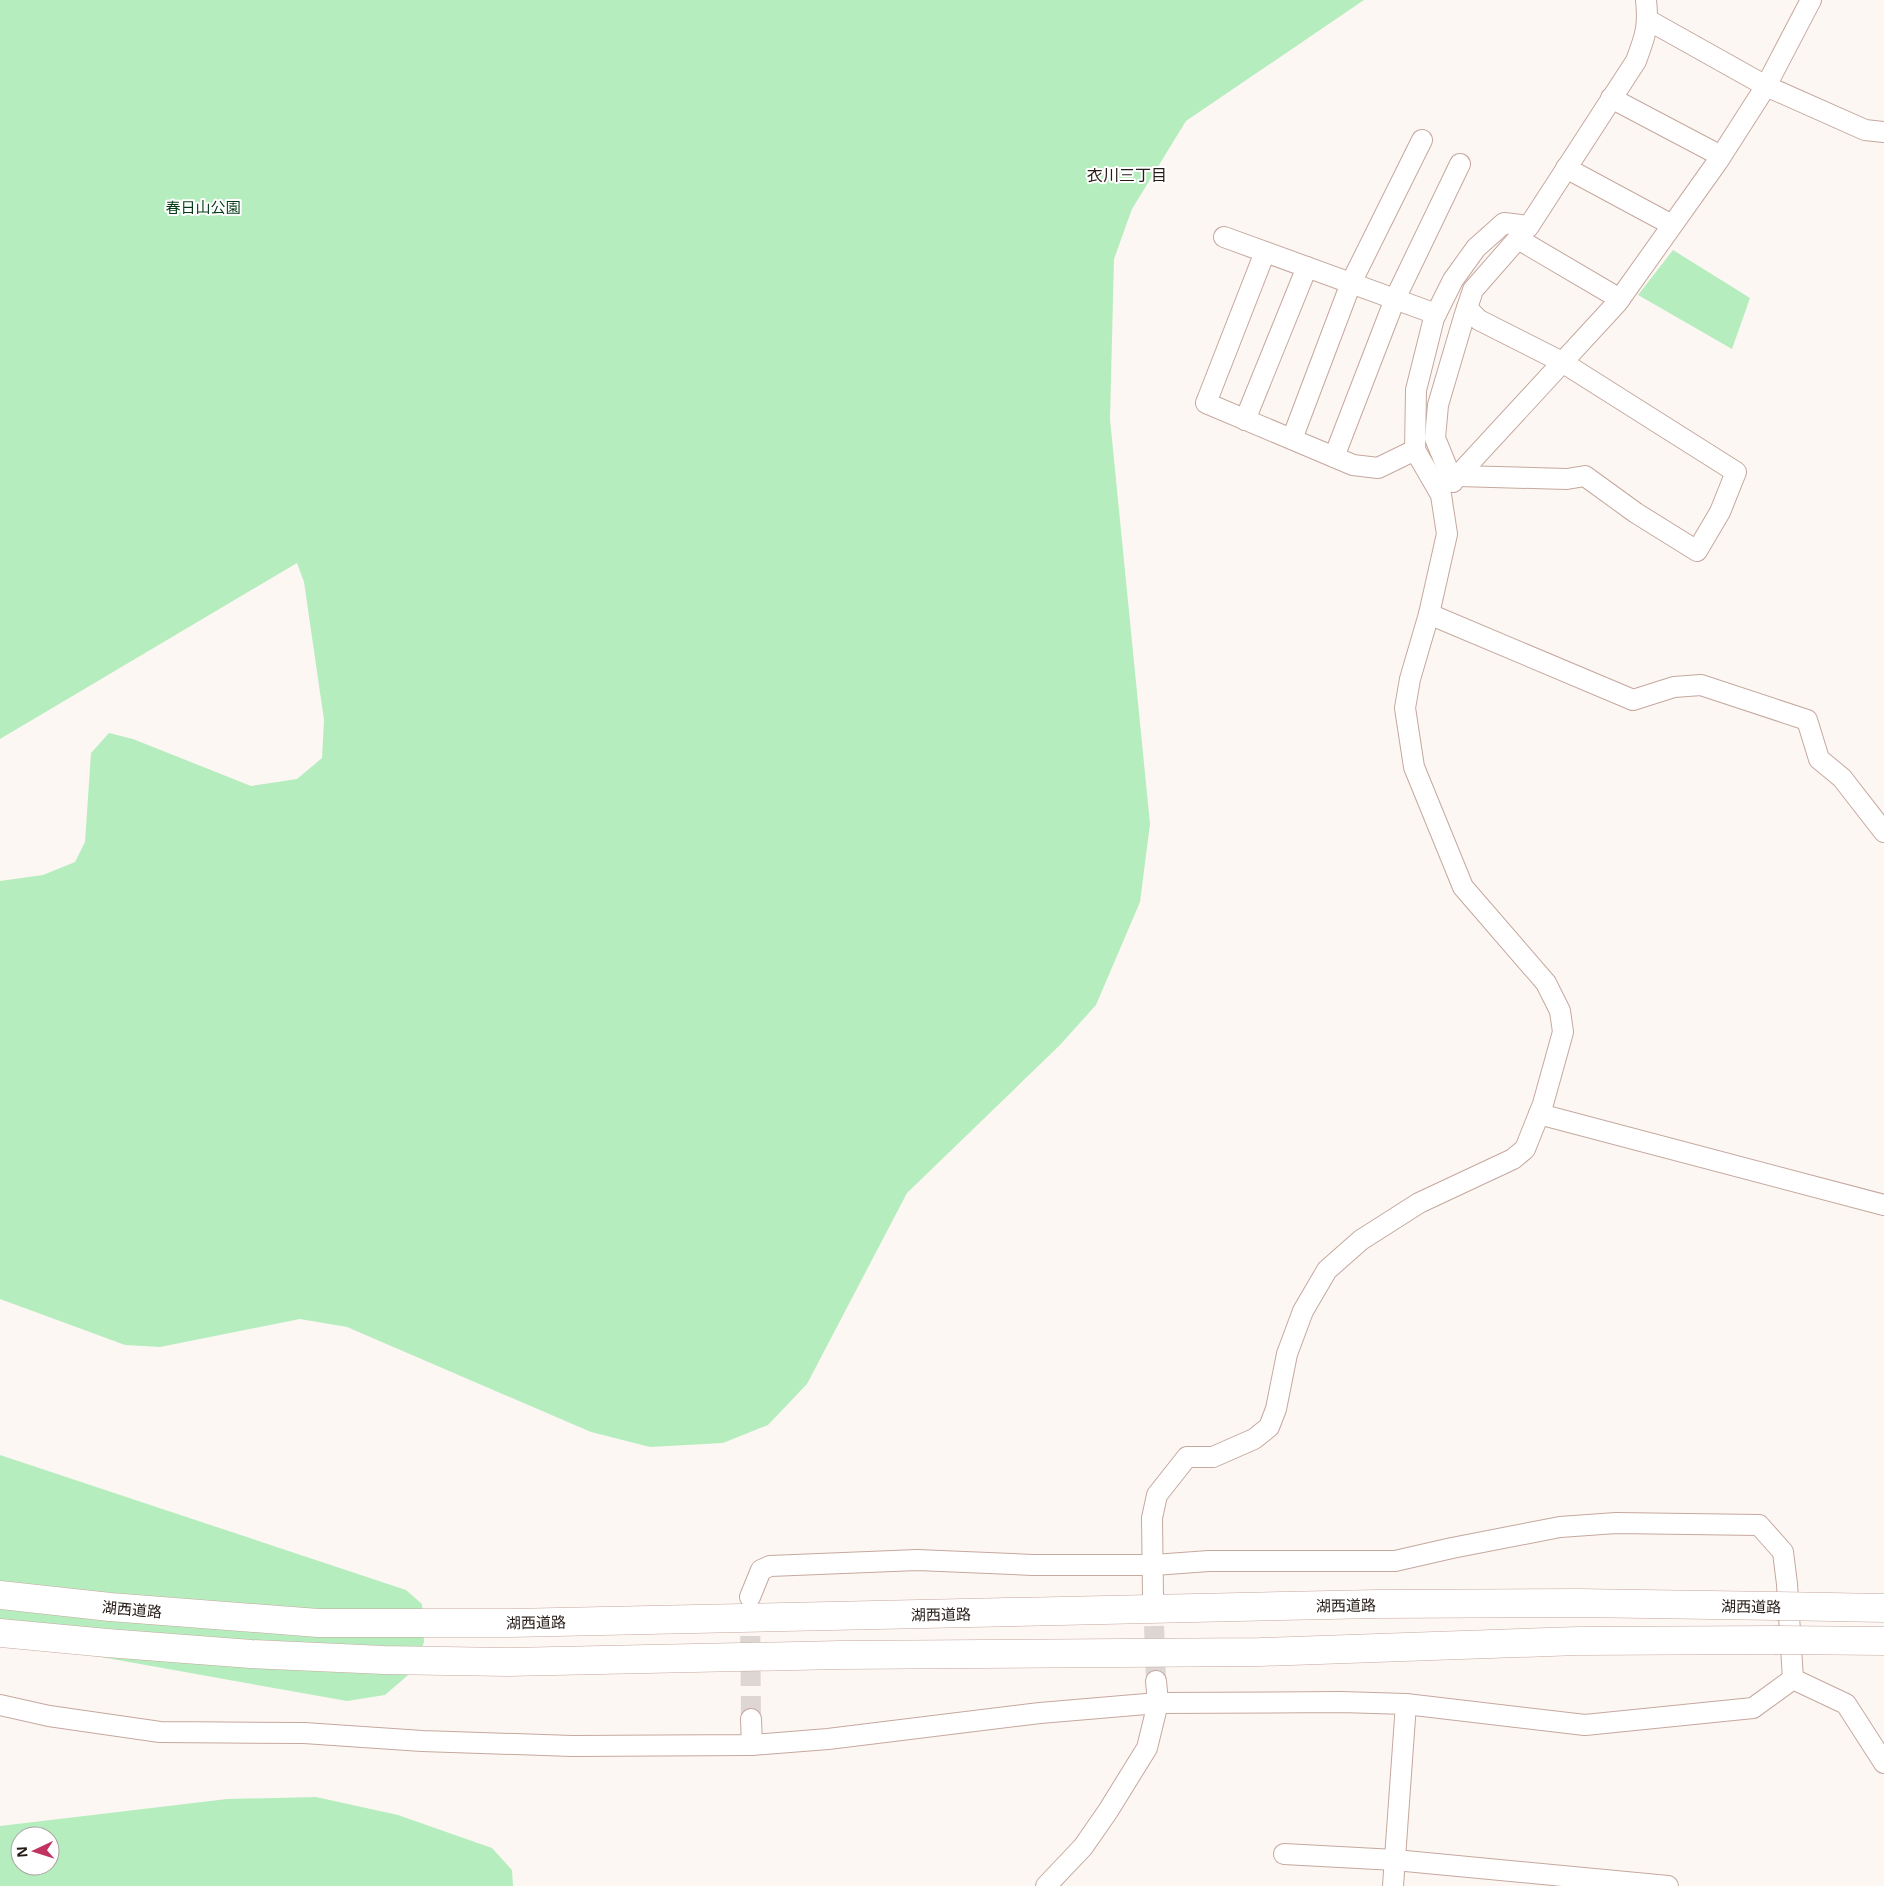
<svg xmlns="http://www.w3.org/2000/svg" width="1884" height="1886" font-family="'Noto Sans','Noto Sans JP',sans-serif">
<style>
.green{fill:#b6edbe;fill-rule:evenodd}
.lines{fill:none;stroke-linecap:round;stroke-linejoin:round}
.street-tunnel{stroke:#ddd6d3;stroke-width:20;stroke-dasharray:20 10;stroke-linecap:butt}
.street-casing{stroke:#c5a89e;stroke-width:22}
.highway-casing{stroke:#c5a89e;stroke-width:29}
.street{stroke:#fff;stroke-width:20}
.highway{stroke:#fff;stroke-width:28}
.highway-bridge-casing{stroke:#c5a89e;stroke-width:29;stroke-linecap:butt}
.highway-bridge{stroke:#fff;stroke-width:28}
.labels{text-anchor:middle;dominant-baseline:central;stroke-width:4;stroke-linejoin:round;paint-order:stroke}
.park-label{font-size:15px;fill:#053b16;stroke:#fff}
.street-label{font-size:15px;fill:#251b17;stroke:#fff}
.neighbourhood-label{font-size:16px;fill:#251b17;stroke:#fff}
</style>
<rect width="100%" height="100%" fill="#fdf7f4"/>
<g class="green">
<polygon points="0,0 1364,0 1186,121 1132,209 1114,259 1110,419 1150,824 1140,902 1096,1005 1060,1045 907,1193 807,1384 768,1425 723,1443 650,1447 591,1432 347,1327 300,1319 160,1347 125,1345 0,1299 0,881 43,875 75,862 85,842 91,753 109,733 133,739 251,786 297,779 322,758 324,720 304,582 297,563 0,739"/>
<polygon points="1673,250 1750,298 1732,349 1638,295"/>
<polygon points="0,1455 406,1590 422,1604 424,1642 414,1670 385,1695 347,1701 0,1639"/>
<path d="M316,1797L398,1815L492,1848L512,1870L513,1886H0V1826L227,1799ZM20,1836H50V1866H20Z"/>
</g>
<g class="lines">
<g class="street-tunnel">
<polyline points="1153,1596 1156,1681"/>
<polyline points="750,1606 751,1719"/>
</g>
<g class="street-casing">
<g id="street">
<polyline points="1648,20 1766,86 1865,130 1884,132"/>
<polyline points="1611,98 1721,156"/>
<polyline points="1566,168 1672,225"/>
<polyline points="1224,237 1436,314"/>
<polyline points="1518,239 1620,299"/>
<polyline points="1265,252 1206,403 1353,465 1378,468 1415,450"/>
<polyline points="1245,420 1307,267"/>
<polyline points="1292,439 1351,283 1422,140"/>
<polyline points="1334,457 1395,299 1460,164"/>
<polyline points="1458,476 1567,479 1585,476 1636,513 1697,551 1720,512 1736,472 1562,362 1479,320 1467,308"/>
<polyline points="1452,482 1617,303 1718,161 1766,86 1811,0"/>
<polyline points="1453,482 1435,438 1438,405 1464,317 1473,290 1529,226"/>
<polyline points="1429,614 1633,700 1674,687 1701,685 1807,720 1819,759 1842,778 1884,832"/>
<polyline points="1539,1114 1884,1205"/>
<path d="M1153,1596L1152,1518L1157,1495L1187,1457H1213L1254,1439L1269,1427L1276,1409L1287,1354L1303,1311L1327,1270L1361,1240L1419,1203L1513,1159L1525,1149L1543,1104L1563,1032L1560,1011L1546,983L1463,887L1414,767L1405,708L1410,679L1429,614L1447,534L1441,495L1415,450L1416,390L1434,318L1453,280L1476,248L1504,223L1529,226L1636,61C1645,37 1649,26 1646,0"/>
<polyline points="750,1597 761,1570 770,1566 917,1560 1033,1565 1154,1565 1209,1561 1395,1561 1452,1548 1560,1527 1616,1523 1759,1525 1783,1552 1787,1584 1793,1679"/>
<polyline points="1793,1679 1846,1704 1884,1763"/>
<polyline points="0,1705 49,1716 160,1732 304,1733 422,1741 572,1746 752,1745 828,1739 1040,1713 1158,1703 1341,1702 1406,1704 1585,1725 1753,1708 1793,1679"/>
<polyline points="751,1719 752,1745"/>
<polyline points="1284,1854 1395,1860 1668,1886"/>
<polyline points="1046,1886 1083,1847 1108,1811 1147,1748 1158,1703 1156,1681"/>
<polyline points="1393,1886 1406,1704"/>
</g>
</g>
<g class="highway-casing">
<g id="highway">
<polyline points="0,1595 110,1607 318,1623 511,1623 1377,1604 1578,1603 1777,1606"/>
<polyline points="0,1633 107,1643 251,1654 384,1660 507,1662 840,1655 1260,1652 1578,1641 1775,1640"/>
</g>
</g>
<use href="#street" class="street"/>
<use href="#highway" class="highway"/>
<g class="highway-bridge-casing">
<g id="highway-bridge">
<polyline points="1777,1606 1884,1608"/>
<polyline points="1775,1640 1884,1641"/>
</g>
</g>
<use href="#highway-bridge" class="highway-bridge"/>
</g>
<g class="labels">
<g class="park-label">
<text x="203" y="207">春日山公園</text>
</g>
<g class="street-label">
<text transform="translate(1346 1605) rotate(-1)">湖西道路</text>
<text transform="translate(1751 1606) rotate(1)">湖西道路</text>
<text transform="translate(132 1609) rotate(5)">湖西道路</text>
<text transform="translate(941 1614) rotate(-1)">湖西道路</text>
<text transform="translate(536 1622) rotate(-1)">湖西道路</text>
</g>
<g class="neighbourhood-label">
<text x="1127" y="175">衣川三丁目</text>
</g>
</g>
<g transform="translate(35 1851) rotate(266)"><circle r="24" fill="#ffffff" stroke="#a8a4a2"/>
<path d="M0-4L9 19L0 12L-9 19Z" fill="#c13360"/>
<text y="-8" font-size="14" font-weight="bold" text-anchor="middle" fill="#251b17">N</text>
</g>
</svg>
